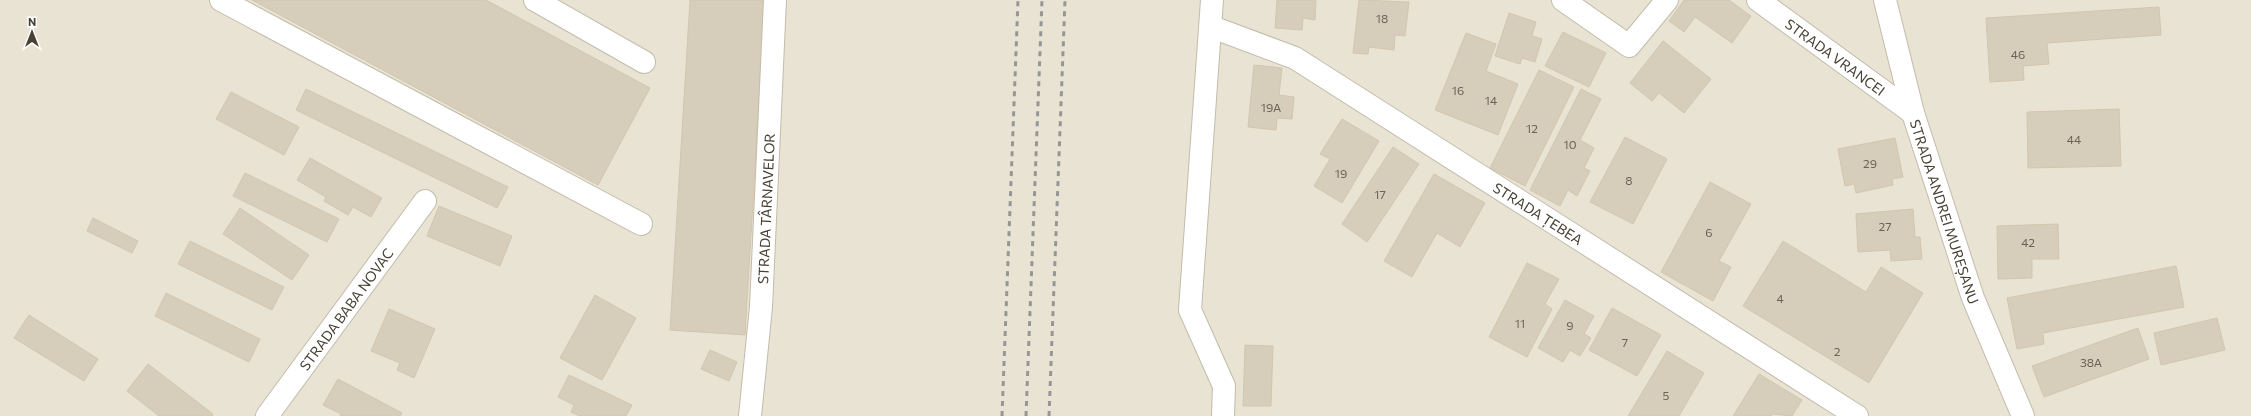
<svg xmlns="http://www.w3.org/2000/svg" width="2251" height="416" font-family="Commissioner,sans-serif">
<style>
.residential{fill:#e9e3d4}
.building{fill:#d7cdbb;stroke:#d2c6ad}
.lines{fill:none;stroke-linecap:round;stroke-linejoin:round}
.minor-casing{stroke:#c3bcab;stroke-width:24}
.minor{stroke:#fff;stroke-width:22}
.rail{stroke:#969696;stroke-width:3;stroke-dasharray:5 5;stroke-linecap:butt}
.labels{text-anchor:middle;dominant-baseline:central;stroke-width:3;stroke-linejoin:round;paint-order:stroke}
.number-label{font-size:12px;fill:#6b6456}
.street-label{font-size:14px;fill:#474135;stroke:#fff}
</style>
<rect width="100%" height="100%" fill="#f4f1e6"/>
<rect class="residential" x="0" y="0" width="2251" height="416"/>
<g class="building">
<polygon points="252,0 486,0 650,88 598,185"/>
<polygon points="690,0 765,0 745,335 670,330"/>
<polygon points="1277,0 1316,0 1315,20 1303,18 1302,30 1275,28"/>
<polygon points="1359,0 1409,2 1405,36 1395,35 1394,50 1369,47 1368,54 1353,53"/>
<polygon points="1684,0 1729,0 1751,16 1732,43 1695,17 1684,32 1669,21"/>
<polygon points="2159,7 2161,35 2047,43 2049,64 2023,66 2024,80 1990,82 1986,18"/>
<polygon points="1509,13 1536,22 1532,36 1542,39 1535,62 1522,58 1520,64 1495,56"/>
<polygon points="1563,32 1606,53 1589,87 1545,66"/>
<polygon points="1466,33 1496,44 1486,71 1518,84 1498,135 1435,110"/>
<polygon points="1663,41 1711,79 1684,113 1659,93 1652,101 1630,83"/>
<polygon points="1254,65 1282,68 1279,95 1294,97 1292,119 1277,118 1276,130 1248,127"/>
<polygon points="1539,70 1574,87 1525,186 1490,168"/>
<polygon points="306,89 508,187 497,208 296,110"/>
<polygon points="1581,89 1601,99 1580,140 1594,148 1584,168 1590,171 1577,196 1568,190 1560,206 1530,190"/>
<polygon points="231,92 299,127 284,155 216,119"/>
<polygon points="2119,109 2121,166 2028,168 2027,112"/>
<polygon points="1342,119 1379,141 1342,203 1314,186 1330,159 1320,154"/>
<polygon points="1625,137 1667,159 1633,224 1590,202"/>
<polygon points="1895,138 1903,177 1892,179 1893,185 1856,193 1854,184 1845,186 1838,149"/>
<polygon points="1393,147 1419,164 1367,242 1342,224"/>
<polygon points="310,158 382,198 371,217 353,207 348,215 324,201 326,197 297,180"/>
<polygon points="245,173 339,219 327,242 233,196"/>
<polygon points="1434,174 1485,203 1460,247 1437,233 1412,277 1384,261"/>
<polygon points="1710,182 1751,204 1719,261 1731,267 1713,301 1661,272"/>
<polygon points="439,206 512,236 500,266 427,236"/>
<polygon points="240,208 309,255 292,280 223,234"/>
<polygon points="1913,209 1915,237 1920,237 1922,259 1891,261 1890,250 1858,252 1856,214"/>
<polygon points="93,218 138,241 132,253 87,231"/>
<polygon points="2058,224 2059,259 2032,259 2032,278 1998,279 1997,226"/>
<polygon points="190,241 284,287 272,310 178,264"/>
<polygon points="1783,241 1866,292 1881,267 1923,293 1869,383 1743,306"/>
<polygon points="1527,263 1559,279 1545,304 1552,309 1527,357 1489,337"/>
<polygon points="2176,266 2184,307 2043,333 2044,344 2017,349 2007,298"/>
<polygon points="166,293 260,339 249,362 155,316"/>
<polygon points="595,295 636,318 602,380 560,358"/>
<polygon points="1565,300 1594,316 1584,334 1591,338 1580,356 1570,350 1563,362 1538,348"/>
<polygon points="1612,308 1661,335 1637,376 1589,350"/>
<polygon points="389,309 435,329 414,378 397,370 400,363 371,351"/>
<polygon points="29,315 98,359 84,381 14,338"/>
<polygon points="2217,318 2225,350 2161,365 2154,333"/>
<polygon points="2138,328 2149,359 2044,397 2032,366"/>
<polygon points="1245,345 1273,346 1271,406 1243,406"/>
<polygon points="710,350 737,362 729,381 701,369"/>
<polygon points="1667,351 1704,373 1679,416 1628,416"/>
<polygon points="148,364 213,414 212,416 159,416 127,391"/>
<polygon points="1759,374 1802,400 1792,416 1772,414 1771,416 1733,416"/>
<polygon points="569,375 632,405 626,416 580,416 571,412 574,405 558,397"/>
<polygon points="338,379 402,413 400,416 340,416 341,414 323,405"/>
</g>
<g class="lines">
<g class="minor-casing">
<g id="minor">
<polyline points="221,0 641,224"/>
<polyline points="535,0 644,62"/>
<polyline points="1212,0 1190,310 1224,386 1223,416"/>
<polyline points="1563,0 1629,46 1667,0"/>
<path id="s1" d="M1758,0L1913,113"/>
<path id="s2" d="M1885,0L1913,113L1973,298L2023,416"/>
<path id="s3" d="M1212,27L1295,58L1857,416"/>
<path id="s4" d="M267,416L425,201"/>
<path id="s5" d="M750,416L761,307L775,0"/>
</g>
</g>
<use href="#minor" class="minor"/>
<g class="rail">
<polyline points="1002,416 1018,0"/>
<polyline points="1026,416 1042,0"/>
<polyline points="1049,416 1065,0"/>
</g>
</g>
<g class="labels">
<g class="number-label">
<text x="1382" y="18">18</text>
<text x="2018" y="54">46</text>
<text x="1458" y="90">16</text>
<text x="1491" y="100">14</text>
<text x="1271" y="107">19A</text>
<text x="1532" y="128">12</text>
<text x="2074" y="139">44</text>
<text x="1570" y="144">10</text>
<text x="1870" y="163">29</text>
<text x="1341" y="173">19</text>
<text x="1629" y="180">8</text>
<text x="1380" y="194">17</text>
<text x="1885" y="226">27</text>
<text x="1709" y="232">6</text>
<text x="2028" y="242">42</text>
<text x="1780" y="298">4</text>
<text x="1520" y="323">11</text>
<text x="1570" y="325">9</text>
<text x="1625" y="342">7</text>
<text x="1837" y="351">2</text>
<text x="2091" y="362">38A</text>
<text x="1666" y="395">5</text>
</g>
<g class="street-label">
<text stroke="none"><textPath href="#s1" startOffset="96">STRADA VRANCEI</textPath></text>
<text stroke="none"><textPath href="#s5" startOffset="208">STRADA TÂRNAVELOR</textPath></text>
<text stroke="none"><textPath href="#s2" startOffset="220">STRADA ANDREI MUREȘANU</textPath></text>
<text stroke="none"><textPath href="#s3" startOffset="377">STRADA ȚEBEA</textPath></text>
<text stroke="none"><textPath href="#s4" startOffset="133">STRADA BABA NOVAC</textPath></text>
</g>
</g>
<g transform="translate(32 32)" stroke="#ffffff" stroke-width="3" paint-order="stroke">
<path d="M0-3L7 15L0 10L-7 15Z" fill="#474135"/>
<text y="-6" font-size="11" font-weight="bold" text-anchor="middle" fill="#474135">N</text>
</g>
</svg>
